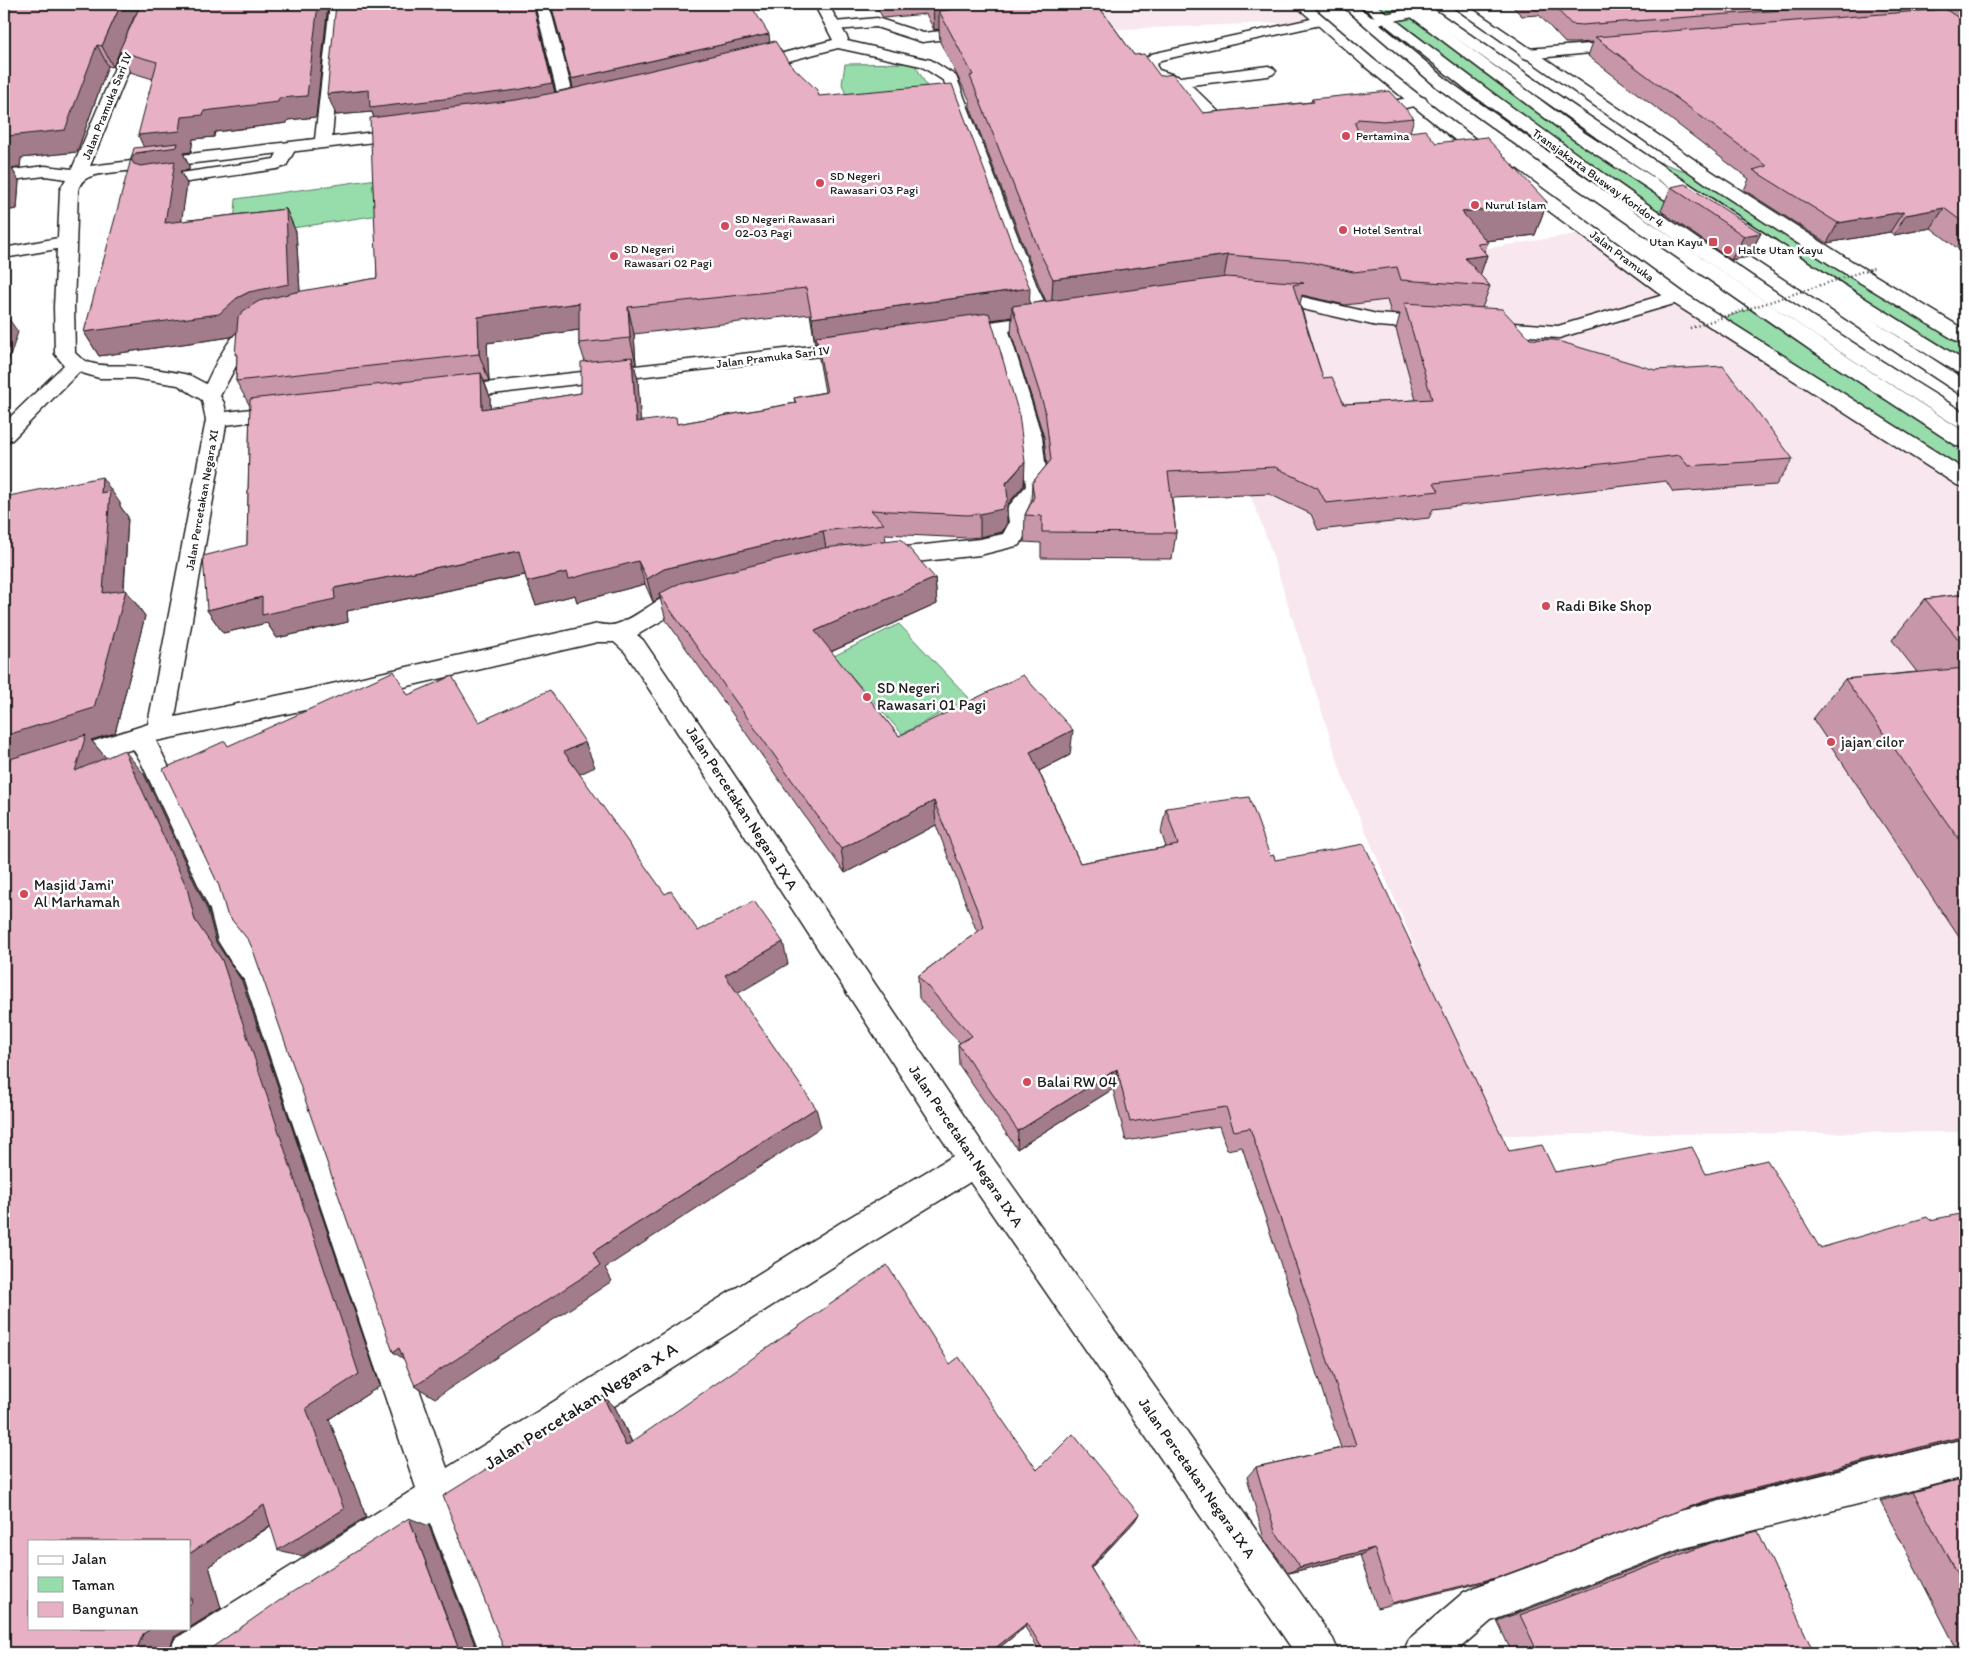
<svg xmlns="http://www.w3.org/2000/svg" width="1969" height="1657" font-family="Itim,sans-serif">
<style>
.built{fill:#f8e7ee}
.green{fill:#97ddab;stroke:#5a7c64}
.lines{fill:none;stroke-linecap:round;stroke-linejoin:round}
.service-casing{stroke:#1c1c1c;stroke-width:3}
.minor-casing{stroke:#1c1c1c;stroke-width:3}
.primary-casing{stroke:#1c1c1c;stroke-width:3}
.service{fill:#fff;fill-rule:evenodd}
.minor{fill:#fff;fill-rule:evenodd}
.primary{fill:#fff;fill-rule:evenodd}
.path-bridge-far1{stroke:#1c1c1c;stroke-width:2;stroke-dasharray:0.5 2.5;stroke-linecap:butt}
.path-bridge{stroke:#1c1c1c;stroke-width:2.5;stroke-dasharray:1 3;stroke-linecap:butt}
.wall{fill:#c797a9;stroke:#1c1c1c;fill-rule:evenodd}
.shaded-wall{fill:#a27b8a;stroke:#1c1c1c}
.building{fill:#e7b0c5;stroke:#1c1c1c}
.poi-dot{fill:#d1495b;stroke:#fff;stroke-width:2}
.labels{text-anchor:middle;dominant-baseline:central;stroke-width:5;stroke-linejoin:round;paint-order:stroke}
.far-street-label{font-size:12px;fill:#1c1c1c;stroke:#fff}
.far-poi-label{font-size:12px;fill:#1c1c1c;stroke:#fff;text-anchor:start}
.poi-label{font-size:15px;fill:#1c1c1c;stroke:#fff;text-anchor:start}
.street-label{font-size:15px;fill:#1c1c1c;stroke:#fff}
.near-street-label{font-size:18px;fill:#1c1c1c;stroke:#fff}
</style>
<rect width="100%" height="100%" fill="#fff"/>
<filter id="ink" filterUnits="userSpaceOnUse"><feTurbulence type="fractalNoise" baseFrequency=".02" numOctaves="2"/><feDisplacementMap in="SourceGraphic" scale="10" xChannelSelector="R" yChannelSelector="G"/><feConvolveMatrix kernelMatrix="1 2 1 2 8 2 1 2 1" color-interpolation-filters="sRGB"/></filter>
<g filter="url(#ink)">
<g class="built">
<polygon points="1012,4 1302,4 1322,21 1030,33"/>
<polygon points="1589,232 1965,479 1965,1132 1495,1135 1343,778 1268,541 1174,298"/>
</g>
<g class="green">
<polygon points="1366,4 1401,4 1680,204 1650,212 1415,44"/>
<polygon points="914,63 934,99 850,106 842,84 845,64"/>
<polygon points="1627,151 1714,181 1965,338 1965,369 1826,284"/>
<polygon points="377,179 379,215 233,237 236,199"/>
<polygon points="1759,306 1939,425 1965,461 1965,480 1715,321"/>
<polygon points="899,624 969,698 902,734 834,656"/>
</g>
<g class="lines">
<g class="service-casing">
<g id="service">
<polygon points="974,4 988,4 1005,29 1003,32 922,42 876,27 834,30 829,29 827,26 829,23 834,22 877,18 923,33 988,26"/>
<path d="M1359,4H1375C1450,63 1528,119 1606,175C1723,258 1842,338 1965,413V428L1958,427L1817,337L1680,243L1473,95Z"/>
<polygon points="1394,4 1410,4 1585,133 1965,380 1965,395 1958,393 1573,139"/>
<polygon points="1320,17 1325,18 1327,21 1325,24 1161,60 1156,65 1159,70 1180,77 1268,66 1273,68 1276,71 1273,74 1268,76 1191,85 1228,121 1230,124 1228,127 1216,127 1173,85 1149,76 1139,64 1151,54"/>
<polygon points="1419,96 1425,98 1427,101 1425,104 1365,116 1359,114 1357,111 1359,108 1365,106"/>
<polygon points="288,143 294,144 296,148 286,166 277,169 154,187 148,186 145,182 148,178 154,177 268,160 274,159 282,144"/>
</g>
</g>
<g class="minor-casing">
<g id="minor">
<path d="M144,4H158L150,18L90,166L315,139L330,4H344L332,137L409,128L415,130L417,133L415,136L409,138L100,174C88,177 82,178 78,190L74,307L75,353C91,370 112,364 134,366C150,368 167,371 184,374L191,376L206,384C216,363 238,313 268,320L271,324L246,347L220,396L224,403L226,412L287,405L294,406L297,411L294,416L287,417L226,425L175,717L305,690L598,624C604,625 612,626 617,624C645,615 673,580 705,589L709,595L705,601L687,606L637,635L643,640L987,1150L1333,1639L1339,1653H1295L970,1182L869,1244L460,1504L520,1653H480L430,1523L226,1653H169L175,1639L416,1488L244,980L234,967L218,941L210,910L140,760L133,749L4,790V770L148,724L206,420L202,400L178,385L133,378H99L79,372L12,440L4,442V423L64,365L55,354L54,307L57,249L4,258V248L58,238L60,190L66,179L45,176L4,181V171L45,166L72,169L136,18ZM598,642H614L625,652L953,1156L845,1220L447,1468L272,973L268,964L246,937L238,910L156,741L305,710Z"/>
<polygon points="535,4 549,4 577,109 575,112 563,112 561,109"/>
<polygon points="814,4 828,4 848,39 847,41 931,60 956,76 1038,289 1050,313 1056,315 1059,319 1056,323 1009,331 1042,437 1048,487 1029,509 1031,523 1020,545 980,555 878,566 870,564 866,558 870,552 878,550 980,539 1003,534 1009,523 1007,508 1026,486 1020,437 990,334 955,339 948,337 945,333 948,329 955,327 1032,316 1020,289 944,81 921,66 838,48 750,71 745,69 742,66 745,63 833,40"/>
<polygon points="1628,41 1633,43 1636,46 1633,49 1527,59 1522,57 1519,54 1522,51 1527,49"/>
<polygon points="1677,291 1684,293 1687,297 1684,301 1559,338 1483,333 1476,331 1473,327 1476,323 1483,321 1558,326"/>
<polygon points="1263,293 1298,296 1377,314 1435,318 1442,320 1445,324 1442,328 1435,330 1377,326 1298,308 1256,303 1253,299 1256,295"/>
<polygon points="856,341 863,343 866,347 863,351 449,399 442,397 439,393 442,389 449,387"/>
<polygon points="1965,1439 1965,1477 1680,1549 1491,1621 1454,1653 1403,1653 1409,1639 1464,1592 1478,1586 1680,1511"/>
</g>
</g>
<g class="primary-casing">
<g id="primary">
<polygon points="1294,4 1309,4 1373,59 1483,145 1684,293 1965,470 1965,487 1957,485 1670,301 1471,153 1363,65"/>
<path d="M1340,4H1355L1371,17L1413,8L1410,4H1426C1603,127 1781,248 1965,361V375L1958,373L1825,291L1621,155L1423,15L1380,24L1450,82L1567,165L1823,341L1965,432V448L1957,446L1809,349L1555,173L1438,88Z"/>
<polygon points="1449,4 1465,4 1720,177 1845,257 1965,330 1965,344 1958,342 1831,265 1708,185"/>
</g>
</g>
<use href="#service" class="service"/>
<use href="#minor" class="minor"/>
<use href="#primary" class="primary"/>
<polyline class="path-bridge-far1" points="1870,269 1875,267"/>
<polyline class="path-bridge" points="1690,328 1873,268"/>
</g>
<g class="wall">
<path d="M4,4H328L316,117L288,120L287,123L215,132L214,137L193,139L191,152L183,153L189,166V170L180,171L187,184L181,221L286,209L296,232L300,292L377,278L374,118L372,112L336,115V4H534H533L555,92L573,88L551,4L770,42L819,96L1030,304L1046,301L1040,288L970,107V101L940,42L939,29L934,30L926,14L883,18L875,4H985V6L990,5L989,4H1097L1134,55L1160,76L1203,113L1311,102L1312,99L1414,118L1410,132L1436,143L1547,202L1535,235L1486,241L1488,243L1484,252L1487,255L1480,275L1490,286L1482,308L1530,339L1793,459L1776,485L1673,492L1666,481L1433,509L1429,518L1318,530L1311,514L1269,494L1172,498L1176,533L1172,559L1041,558V543L1024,542L1025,515L1031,502L1032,483L1047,465L1044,437L1011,333L1012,317L991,320L1024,485L1007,505V523L1002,532L980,537L968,538L885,534L886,541L935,578L937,604L831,652L899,736L1070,755L1039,771L1080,863L1166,847L1161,832L1166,808L1270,856L1275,860L1509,1151L1555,1172L1706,1174L1820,1248L1965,1438L1688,1507L1499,1577L1480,1583L1377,1608L1360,1555L1289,1573L1264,1539L1247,1477L1256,1467L1341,1448L1242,1147L1227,1150L1219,1126L1126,1141L1113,1089L1017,1149L959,1065L958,1044L960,1043L919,998L918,976L977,932L936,825L845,873L666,620L660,598L653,602L645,584L577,602L575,595L536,605L527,582L525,575L347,611L348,622L277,638L267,623L223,633L207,610L247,545L250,406L236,381L237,358V332L231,337L99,356L84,332L144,147L153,79L130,72L120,52L113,67L108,66L77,152L21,158L20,167L12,169L19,181L17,209L4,211ZM1302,295L1345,305L1387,300L1391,313L1400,314L1396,329L1416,400L1344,404L1323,378L1300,304ZM810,314L815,344H817L819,359L825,392L794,398L795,403L677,424L640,421L638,380L634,365L636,364L634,334ZM579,330V343L585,362L581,393L490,408V397L484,381H489L487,343Z"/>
<path d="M1510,4H1965V254L1931,228L1894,235L1890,232L1827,243L1744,190L1749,179L1588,56L1593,42L1576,43H1565L1539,15L1522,16ZM1925,6L1932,10L1923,11Z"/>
<polygon points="1671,187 1761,233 1748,257 1731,260 1661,211"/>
<polygon points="4,497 120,503 120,506 128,517 124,591 126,590 145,616 115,733 91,740 106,758 144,774 208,911 216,942 242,981 380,1386 329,1419 366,1517 303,1556 271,1526 209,1566 221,1608 189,1628 189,1541 29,1628 189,1628 174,1637 169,1651 197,1652 203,1648 210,1649 429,1526 477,1651 502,1652 504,1649 603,1396 615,1407 632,1442 950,1364 1037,1470 1139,1514 1134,1522 1091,1568 1139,1653 1041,1653 1025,1627 993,1653 4,1653"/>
<polygon points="1965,594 1965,946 1813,719 1845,679 1917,672 1892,640 1925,599"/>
<polygon points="1965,1478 1965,1653 1959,1653 1880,1501"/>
<polygon points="1711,1543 1814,1653 1512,1653 1497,1621 1681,1551"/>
</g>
<g class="shaded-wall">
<polygon points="121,4 143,4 134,17 113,67 102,46"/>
<polygon points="318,4 328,4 316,117 288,120 287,123 215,132 214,137 193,139 191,152 183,153 189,166 189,170 180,171 187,184 178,246 131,159 136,153 146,152 138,135 182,117 204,111 279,98"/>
<polygon points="533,4 534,4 533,4 558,105 378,129 372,112 336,115 327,94 369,90"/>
<polygon points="933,4 985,4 985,24 939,11 939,29 934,30"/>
<polygon points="769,34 771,55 576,101 571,79"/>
<polygon points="97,45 108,66 77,152 21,158 20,167 12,169 19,181 17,209 4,211 4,146 8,136"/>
<polygon points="1547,202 1535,235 1452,245 1462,212"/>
<polygon points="1944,208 1931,228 1894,235 1906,215"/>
<polygon points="286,209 296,232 301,307 249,322 231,337 99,356 84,332 237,298 249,292"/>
<polygon points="1903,212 1890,232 1827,243 1838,223"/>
<polygon points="1761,233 1748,257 1731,260 1744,236"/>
<polygon points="1228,255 1222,288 1051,312 1053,279"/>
<polygon points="1487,255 1477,285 1465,258"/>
<polygon points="1030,288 1029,314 1012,306 1012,317 817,344 816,336 817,344 815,344 812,318"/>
<polygon points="579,303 586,329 487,343 489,381 479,354 478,317"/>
<polygon points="628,307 634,334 636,364 630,338"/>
<polygon points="4,312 18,332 4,375"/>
<polygon points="632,357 638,380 642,445 636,422"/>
<polygon points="481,373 490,397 491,433 482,409"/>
<polygon points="1025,462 1024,485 1007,505 1007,523 1002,532 980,537 980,514"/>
<polygon points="102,477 120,503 120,506 128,517 123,601 126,590 145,616 115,733 91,740 107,759 97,795 4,768 4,710 103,593 101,493"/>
<polygon points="823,531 827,554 659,594 660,598 653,602 647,579 664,569"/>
<polygon points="519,551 528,574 347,611 348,622 277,638 267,623 223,633 207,610 262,597 334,588"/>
<polygon points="638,561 645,584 577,602 575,595 536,605 527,582 567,572"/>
<polygon points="935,578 937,604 819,657 815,631"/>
<polygon points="1073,730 1070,755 1029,776 1030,752"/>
<polygon points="585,742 595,767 574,777 564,752"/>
<polygon points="124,750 144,774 208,911 216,942 242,981 380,1386 329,1419 366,1517 303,1556 278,1550 306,1408 195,920"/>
<polygon points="934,801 936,825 845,873 841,849"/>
<polygon points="783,942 788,964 732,997 725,975"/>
<polygon points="1117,1069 1113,1089 1017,1149 1018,1131"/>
<polygon points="816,1108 821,1127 605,1268 612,1281 435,1398 415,1386 593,1252"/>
<polygon points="399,1348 413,1365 393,1352"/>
<polygon points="603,1396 615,1407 638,1456 626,1446"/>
<polygon points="1965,1436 1965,1438 1679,1509 1705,1501"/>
<polygon points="264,1505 289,1513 209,1566 221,1608 189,1628 189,1554"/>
<polygon points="1139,1514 1134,1522 1086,1573 1090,1567"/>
<polygon points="409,1518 429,1526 478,1653 459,1650"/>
<polygon points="1374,1548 1360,1555 1289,1573 1300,1567"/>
<polygon points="1027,1623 1025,1627 993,1653 989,1653"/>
<polygon points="152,1628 189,1628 174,1637 168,1653 136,1651 143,1634"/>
<polygon points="203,1648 232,1651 204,1653"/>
</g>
<g class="building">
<polygon points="4,4 121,4 102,46 97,45 65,130 8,136 7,145 4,146"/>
<polygon points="141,4 318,4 307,96 279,98 278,102 204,111 203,115 182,117 180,131 138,135 157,62 119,51"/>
<polygon points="336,4 533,4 552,83 517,90 370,108 369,90 327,94"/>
<polygon points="551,4 750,4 769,34 571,79"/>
<polygon points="1001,4 1097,4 1134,55 1144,54 1160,76 1173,74 1203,113 1314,102 1312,99 1389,91 1414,118 1383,121 1358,119 1355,124 1358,131 1367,134 1386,135 1425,130 1436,143 1486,137 1547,202 1462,212 1488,243 1477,244 1487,255 1465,258 1490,286 1401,280 1397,267 1353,272 1305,261 1228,255 1053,279 1041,255 970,76 973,75 939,11"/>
<polygon points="1552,4 1863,4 1582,25 1571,24"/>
<polygon points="1945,9 1965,22 1965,224 1944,208 1906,215 1903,212 1838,223 1753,170 1767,166 1595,37"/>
<polygon points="775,41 789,63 817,90 819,96 952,84 1019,263 1030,288 812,318 806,288 628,307 630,338 579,343 579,303 478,317 479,354 236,381 237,354 235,355 238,317 243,311 259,301 296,292 377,278 370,118 516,100 563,91"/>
<polygon points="178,143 177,147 136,153 131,159 134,164 141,166 175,161 165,223 286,209 289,284 249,292 237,298 219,314 84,332 134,148"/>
<polygon points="4,159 6,159 4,179"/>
<polygon points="1685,184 1761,233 1744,236 1671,187"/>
<polygon points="1226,277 1304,283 1293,285 1323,378 1332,377 1344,404 1432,399 1404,303 1502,309 1530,339 1555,340 1655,370 1723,366 1793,459 1688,466 1680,455 1434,483 1439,491 1326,503 1318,488 1275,467 1168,472 1176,533 1042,532 1042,516 1025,515 1034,497 1032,483 1051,460 1045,410 1012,306"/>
<polygon points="989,313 1019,414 1025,462 1006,483 1008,499 1002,509 980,514 967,515 871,510 884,524 823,531 664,569 647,579 638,561 569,579 567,572 527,582 519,551 334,588 335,599 262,615 262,597 207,610 203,556 247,545 250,399 481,373 482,409 581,393 581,362 632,357 636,422 676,417 677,424 796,403 794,398 827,392 816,336"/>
<polygon points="102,477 101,493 110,491 103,593 126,590 94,708 4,736 4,714 8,709 4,710 4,497"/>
<polygon points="901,539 935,578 815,631 899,736 1023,675 1073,730 1030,752 1080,863 1178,845 1166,808 1249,797 1270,856 1274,855 1275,860 1364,844 1509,1151 1542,1145 1555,1172 1692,1147 1706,1174 1767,1160 1820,1248 1927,1217 1930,1220 1965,1213 1965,1436 1705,1501 1499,1577 1392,1603 1374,1548 1300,1567 1275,1531 1256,1467 1356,1445 1250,1128 1234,1131 1226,1107 1130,1122 1117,1069 1018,1131 958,1044 972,1036 918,976 984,927 934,801 841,849 659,594 680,583 824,548"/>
<polygon points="1965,594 1965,647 1925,599"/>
<polygon points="1965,668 1965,848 1845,679"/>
<polygon points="394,671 408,695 452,676 479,722 550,690 585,742 564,752 665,894 671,891 698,931 754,901 783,942 725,975 816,1108 593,1252 600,1266 415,1386 399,1348 393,1352 253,950 249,941 227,914 219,886 163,769 225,741 228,746"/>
<polygon points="86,735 75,771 124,750 187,888 195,920 222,960 359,1374 306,1408 344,1509 278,1550 264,1505 189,1554 189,1541 29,1541 29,1628 152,1628 143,1634 136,1651 197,1652 203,1648 204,1653 286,1596 409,1518 459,1650 502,1652 504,1649 443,1496 603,1396 626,1446 887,1265 950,1364 959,1357 1037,1470 1073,1434 1139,1514 1090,1567 1139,1645 1136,1648 1139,1653 1045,1653 1027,1623 989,1653 4,1653 4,761"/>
<polygon points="1965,1478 1965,1589 1913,1492"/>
<polygon points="1758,1531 1814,1653 1538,1653 1520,1615 1711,1543"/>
<polygon points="189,1592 192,1603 189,1605"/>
</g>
</g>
<g class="poi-dot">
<circle cx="1346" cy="136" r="5"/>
<circle cx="820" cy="183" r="5"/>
<circle cx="1475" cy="205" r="5"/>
<circle cx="725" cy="226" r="5"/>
<circle cx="1343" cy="230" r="5"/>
<rect x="1708" y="237" width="10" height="10" rx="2.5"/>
<circle cx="1728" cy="250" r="5"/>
<circle cx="614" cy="256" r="5"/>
<circle cx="1546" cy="606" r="5"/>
<circle cx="867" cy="697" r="5"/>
<circle cx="1831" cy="742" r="5"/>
<circle cx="24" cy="894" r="5"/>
<circle cx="1027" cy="1082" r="5"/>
</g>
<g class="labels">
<g class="far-street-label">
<text transform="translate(107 106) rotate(-68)">Jalan Pramuka Sari IV</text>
<text transform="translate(1598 178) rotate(36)">Transjakarta Busway Koridor 4</text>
<text transform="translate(1622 256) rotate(37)">Jalan Pramuka</text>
<text transform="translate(773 357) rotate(-7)">Jalan Pramuka Sari IV</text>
<text transform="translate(202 500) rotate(-80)">Jalan Percetakan Negara XI</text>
</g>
<g class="far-poi-label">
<text x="1356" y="136">Pertamina</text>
<text x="830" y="176">SD Negeri<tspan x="830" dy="14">Rawasari 03 Pagi</tspan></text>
<text x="1485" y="205">Nurul Islam</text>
<text x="735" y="219">SD Negeri Rawasari<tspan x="735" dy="14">02-03 Pagi</tspan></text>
<text x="1353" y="230">Hotel Sentral</text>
<text x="1703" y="242" text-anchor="end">Utan Kayu</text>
<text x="624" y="249">SD Negeri<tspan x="624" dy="14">Rawasari 02 Pagi</tspan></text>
<text x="1738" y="250">Halte Utan Kayu</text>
</g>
<g class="poi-label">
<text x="1556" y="606">Radi Bike Shop</text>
<text x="877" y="688">SD Negeri<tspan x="877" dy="17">Rawasari 01 Pagi</tspan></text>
<text x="1841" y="742">jajan cilor</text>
<text x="34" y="885">Masjid Jami'<tspan x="34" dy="17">Al Marhamah</tspan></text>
<text x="1037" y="1082">Balai RW 04</text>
</g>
<g class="street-label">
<text transform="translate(742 808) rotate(57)">Jalan Percetakan Negara IX A</text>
<text transform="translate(966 1146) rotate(56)">Jalan Percetakan Negara IX A</text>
<text transform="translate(1197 1478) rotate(55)">Jalan Percetakan Negara IX A</text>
</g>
<g class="near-street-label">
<text transform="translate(581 1406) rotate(-32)">Jalan Percetakan Negara X A</text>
</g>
</g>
<rect width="1969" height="1657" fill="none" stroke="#fff" stroke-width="20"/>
<rect x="10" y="10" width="1949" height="1637" fill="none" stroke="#1c1c1c" stroke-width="2" filter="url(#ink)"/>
<rect x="28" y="1540" width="162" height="90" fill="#ffffff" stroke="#a4a4a4"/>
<rect x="38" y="1556" width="25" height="8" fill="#ffffff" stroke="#a4a4a4"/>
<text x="72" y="1564" font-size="15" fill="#1c1c1c">Jalan</text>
<rect x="38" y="1577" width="25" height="15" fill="#97ddab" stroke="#a4a4a4"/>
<text x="72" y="1590" font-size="15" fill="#1c1c1c">Taman</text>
<rect x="38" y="1602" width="25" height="15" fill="#e7b0c5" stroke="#a4a4a4"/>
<text x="72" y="1614" font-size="15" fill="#1c1c1c">Bangunan</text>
</svg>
